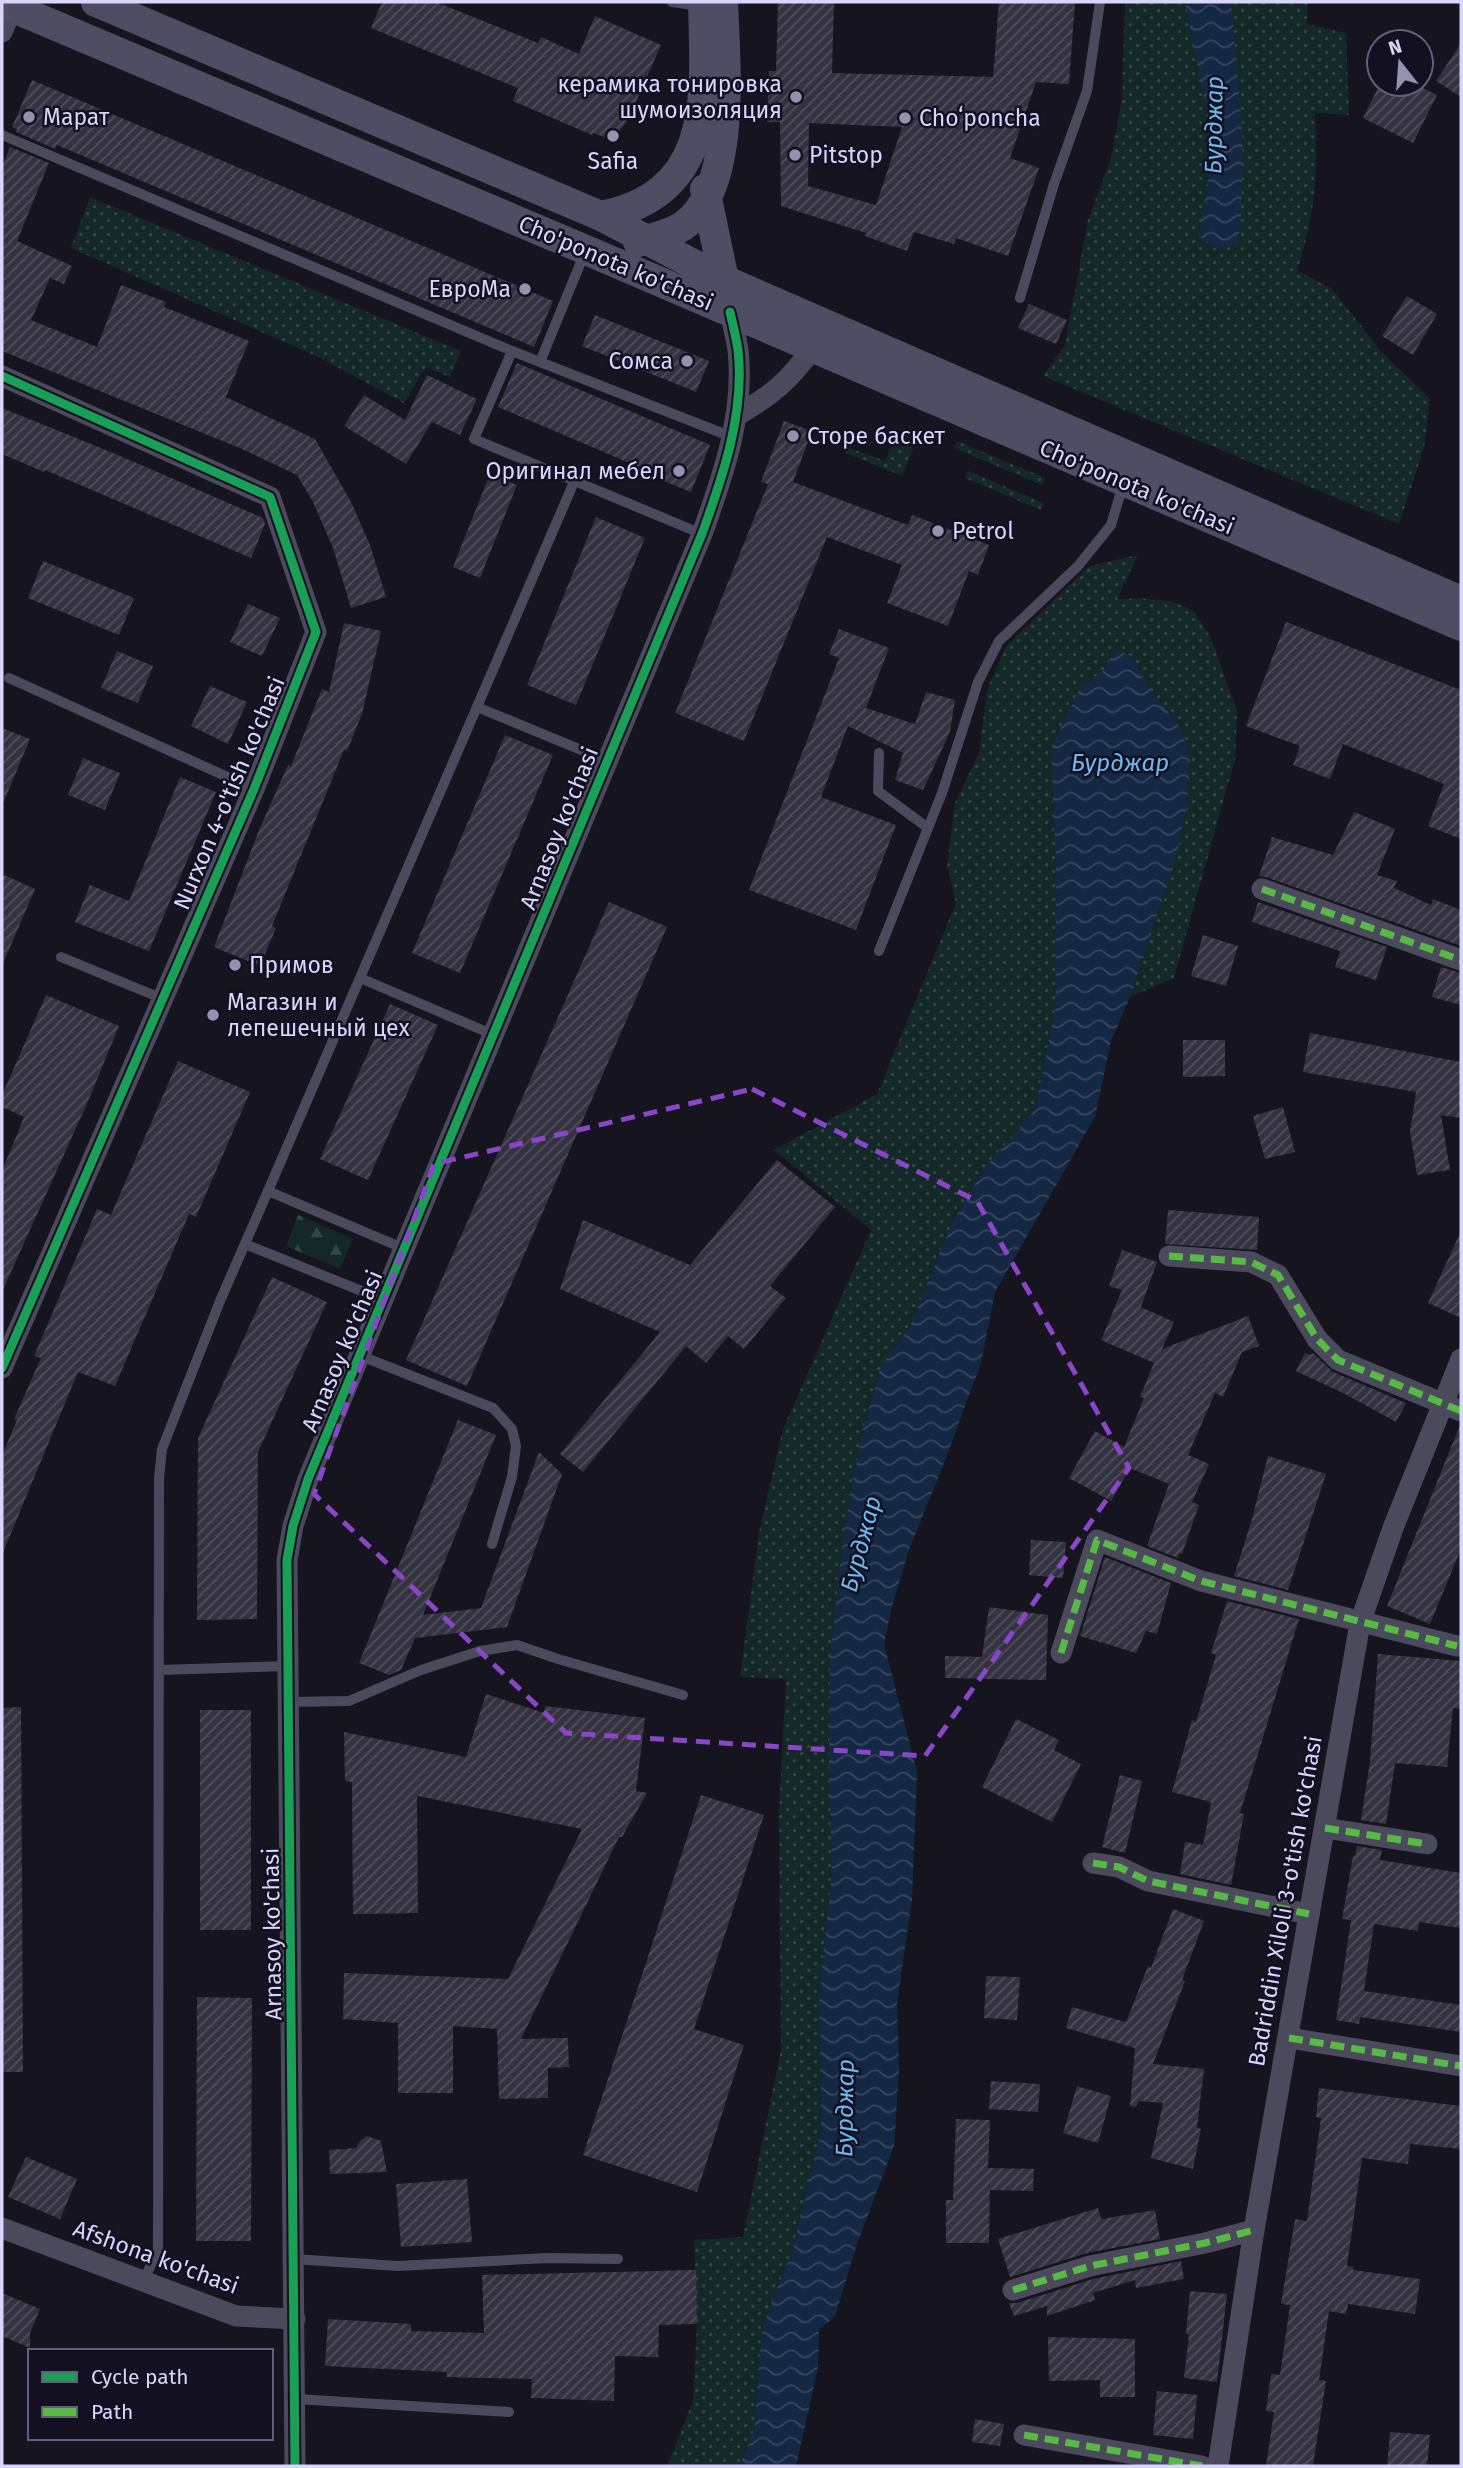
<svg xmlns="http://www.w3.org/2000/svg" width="1463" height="2468" font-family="'Fira Sans',sans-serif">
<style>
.grass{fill:url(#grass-dots)}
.forest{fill:url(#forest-firs)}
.water{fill:url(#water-waves)}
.building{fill:url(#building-hatch);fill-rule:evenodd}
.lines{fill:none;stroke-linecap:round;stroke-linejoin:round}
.service{stroke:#4b4a5d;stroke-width:10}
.minor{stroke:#4b4a5d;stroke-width:21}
.secondary{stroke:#4e4d64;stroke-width:30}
.quiet{stroke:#58b947;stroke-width:7;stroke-dasharray:14 7;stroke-linecap:butt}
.cycleway-casing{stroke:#131022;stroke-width:13}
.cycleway{stroke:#1a9f57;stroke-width:9}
.marked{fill:none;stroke:#8946c8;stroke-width:5;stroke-dasharray:14 9;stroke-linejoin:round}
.poi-dot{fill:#9492ad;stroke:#131022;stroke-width:2.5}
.labels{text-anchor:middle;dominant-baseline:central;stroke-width:5;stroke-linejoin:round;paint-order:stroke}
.poi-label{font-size:23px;fill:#d8d6fa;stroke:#131022;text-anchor:start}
.street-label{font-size:23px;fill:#d8d6fa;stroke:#131022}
.water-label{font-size:24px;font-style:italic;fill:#6fb8ef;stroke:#131022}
</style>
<defs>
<pattern id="grass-dots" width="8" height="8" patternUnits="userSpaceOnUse" patternTransform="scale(1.75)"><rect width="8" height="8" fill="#142828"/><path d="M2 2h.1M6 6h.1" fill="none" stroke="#354648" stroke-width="1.8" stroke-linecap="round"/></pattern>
<pattern id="forest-firs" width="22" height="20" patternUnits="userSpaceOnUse" patternTransform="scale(1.75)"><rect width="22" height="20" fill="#142828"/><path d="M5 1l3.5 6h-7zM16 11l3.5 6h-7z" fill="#354648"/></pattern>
<pattern id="water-waves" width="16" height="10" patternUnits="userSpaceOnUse" patternTransform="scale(1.75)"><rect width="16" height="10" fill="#152843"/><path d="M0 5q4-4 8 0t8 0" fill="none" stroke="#36465f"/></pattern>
<pattern id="building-hatch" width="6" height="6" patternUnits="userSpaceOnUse" patternTransform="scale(1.75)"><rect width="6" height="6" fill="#343240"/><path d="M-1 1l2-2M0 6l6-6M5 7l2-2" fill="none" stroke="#514f5c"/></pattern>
</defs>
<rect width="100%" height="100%" fill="#16141e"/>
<g class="grass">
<path d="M1125,2H1308L1307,24L1346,33L1349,115L1315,113C1318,170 1316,215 1297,270L1332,289L1380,350L1430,399L1424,448L1399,524L1043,376L1065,345L1088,220L1111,158L1122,99Z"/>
<polygon points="90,197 461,351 450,377 426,367 404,403 316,356 71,248"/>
<polygon points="894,440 913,448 902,476 845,453 847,447 885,461"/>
<polygon points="957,441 1045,478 1042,485 954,448"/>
<polygon points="968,471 1044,503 1041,510 965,478"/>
<polygon points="1138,555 1117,599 1138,598 1171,601 1194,611 1212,640 1237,711 1235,759 1174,978 1130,997 1176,859 1187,806 1190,759 1181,728 1149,688 1130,655 1081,686 1051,748 1056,869 1056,1005 1035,1110 985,1167 952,1223 909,1328 881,1366 862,1432 844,1530 830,1657 832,1872 819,1995 821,2131 793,2248 762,2327 754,2430 739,2466 667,2466 693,2401 697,2324 694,2240 743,2237 781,2050 779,1811 786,1679 740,1677 759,1532 783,1429 871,1230 774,1150 877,1094 956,903 947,866 955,803 979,753 987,690 1006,646 1089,566"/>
</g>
<polygon class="forest" points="298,1215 353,1239 340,1269 286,1246"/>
<g class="water">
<polygon points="1185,2 1231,2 1243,139 1241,224 1236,245 1216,249 1199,236 1209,174 1209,122"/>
<polygon points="1114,651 1130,655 1149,688 1181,728 1190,759 1187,806 1176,859 1130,997 1111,1041 1095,1117 995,1292 981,1363 946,1458 910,1547 892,1606 884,1644 917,1772 912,1899 897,2004 899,2070 894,2146 857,2244 835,2316 819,2330 818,2368 796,2466 739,2466 754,2430 762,2327 793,2248 821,2131 819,1995 832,1872 829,1760 830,1657 844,1530 862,1432 881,1366 909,1328 952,1223 985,1167 1035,1110 1056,1005 1056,869 1051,748 1081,686 1105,670"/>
</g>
<g class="building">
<polygon points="382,2 436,2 538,43 541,37 579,54 595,16 661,45 628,120 618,133 607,138 593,133 592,135 513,101 518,88 371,28"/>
<path d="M778,2H834L832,73L993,77L999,2H1075L1069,84L1036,82L1010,158L1039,168L1008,256L956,238L954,244L914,232L907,251L865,236L866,233L781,206L780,122H767L769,71H776ZM809,123L902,127L876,205L808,186Z"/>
<polygon points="1461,43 1461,97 1436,81"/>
<polygon points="32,80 553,301 534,347 57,145 55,149 16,132 17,129 12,127"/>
<polygon points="1380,84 1415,84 1437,95 1413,143 1363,118"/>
<polygon points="10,147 49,163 17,241 72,266 64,284 50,278 31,320 97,347 121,285 166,302 164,307 249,341 226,397 315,439 351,502 370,545 386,597 351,608 333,548 313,502 297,475 242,449 2,351 2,167"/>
<polygon points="1407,296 1437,314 1413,355 1382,336"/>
<polygon points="1029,304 1067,320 1056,344 1018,328"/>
<polygon points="595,315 709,361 696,392 582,346"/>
<polygon points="517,363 710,445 691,492 659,479 660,476 498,407"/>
<polygon points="427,375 477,399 460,435 432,422 406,464 344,426 364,395 405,420"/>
<polygon points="2,408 118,455 263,518 265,524 251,558 45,470 44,472 2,454"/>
<polygon points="784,421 812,431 793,482 908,525 912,515 989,545 978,575 969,571 948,626 887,603 902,565 827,537 744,741 675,713 768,484 761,482"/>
<polygon points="490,474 517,485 480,578 453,567"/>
<polygon points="596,517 645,538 576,705 527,685"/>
<polygon points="43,561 134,598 119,635 28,598"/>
<polygon points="248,604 280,618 262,656 230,642"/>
<polygon points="1286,622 1461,690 1461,839 1428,826 1444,784 1343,744 1330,779 1293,765 1300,746 1246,726"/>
<polygon points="344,623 381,631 362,714 347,751 344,750 272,926 276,928 260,966 214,947 259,830 288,765 291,766 322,689 329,692"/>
<polygon points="839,629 889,648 866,708 915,724 926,692 955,700 950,732 923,790 895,780 903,753 848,726 821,797 896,825 856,930 749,890 839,658 829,654"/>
<polygon points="117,651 153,666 138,703 101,688"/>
<polygon points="210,686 247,702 228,744 191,726"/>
<polygon points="2,728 30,739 2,806"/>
<polygon points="505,735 553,755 460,973 412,953"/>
<polygon points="83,758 120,773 105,810 68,795"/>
<polygon points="180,777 216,792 149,951 75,922 90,885 129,901"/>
<polygon points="1354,812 1395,829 1377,875 1397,881 1394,888 1431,905 1433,899 1461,910 1461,946 1266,877 1259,876 1272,837 1333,855"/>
<polygon points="2,874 35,889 2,966"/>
<polygon points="609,902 667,927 467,1386 406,1360"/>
<polygon points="1258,902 1387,947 1376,980 1335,967 1340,951 1252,922"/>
<polygon points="1203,935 1238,946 1226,986 1191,976"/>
<polygon points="1441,967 1461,973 1461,1005 1432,997"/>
<polygon points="46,995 119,1026 89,1099 2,1292 2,1171 24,1117 2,1107 2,1095"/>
<polygon points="390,1004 438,1025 368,1180 320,1159"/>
<polygon points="1310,1033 1461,1062 1461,1118 1441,1115 1450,1170 1417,1175 1410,1132 1416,1092 1303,1072"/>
<polygon points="1183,1040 1225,1040 1225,1076 1183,1077"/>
<polygon points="178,1061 250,1092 196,1217 189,1214 115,1386 78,1372 2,1555 2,1455 17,1420 14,1419 41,1358 34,1356 97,1209 111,1215"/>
<polygon points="1283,1107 1295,1152 1265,1159 1253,1116"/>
<polygon points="777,1160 835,1207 770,1286 786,1298 744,1349 728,1336 706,1363 686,1346 583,1472 560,1454 660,1332 560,1289 583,1220 690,1265"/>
<polygon points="1168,1210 1259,1217 1257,1250 1165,1244"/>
<polygon points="1461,1231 1461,1318 1428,1303"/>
<polygon points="1122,1250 1157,1262 1141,1307 1174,1322 1162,1349 1248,1316 1259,1346 1242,1352 1223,1397 1215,1393 1188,1455 1209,1464 1192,1502 1199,1505 1182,1554 1179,1553 1178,1558 1147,1546 1169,1484 1130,1468 1111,1501 1069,1478 1095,1431 1124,1447 1144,1398 1140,1397 1154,1363 1101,1340 1122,1290 1109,1286"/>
<polygon points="272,1277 327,1302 258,1452 257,1619 197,1620 198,1438"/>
<polygon points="1305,1353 1310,1355 1313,1353 1333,1372 1406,1403 1396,1422 1345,1394 1296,1371"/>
<polygon points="458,1420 496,1435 423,1615 481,1608 539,1452 562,1474 507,1627 415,1638 401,1670 389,1675 359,1663"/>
<polygon points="1460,1425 1461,1549 1430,1624 1387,1606"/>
<polygon points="1268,1456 1326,1474 1288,1590 1234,1576 1252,1519"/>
<polygon points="1031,1540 1066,1542 1063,1578 1029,1575"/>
<polygon points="1105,1557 1171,1583 1157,1634 1146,1631 1136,1653 1080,1636"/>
<polygon points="1227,1601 1299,1619 1240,1813 1244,1814 1231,1885 1180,1874 1185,1842 1203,1845 1211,1802 1172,1792 1192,1720 1196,1722 1216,1655 1211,1653"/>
<polygon points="989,1607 1048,1615 1046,1680 945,1678 945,1656 982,1657"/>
<polygon points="1378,1654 1461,1661 1461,1709 1453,1708 1447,1767 1395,1763 1386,1824 1361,1820 1370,1761"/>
<polygon points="486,1694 544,1713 545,1706 645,1718 636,1791 647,1793 622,1837 619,1837 521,2039 568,2038 569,2067 548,2068 548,2098 499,2099 497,2029 453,2026 453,2093 398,2093 398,2023 343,2019 344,1973 508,1979 582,1829 417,1796 418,1913 353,1914 352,1782 345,1781 344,1732 466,1757"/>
<polygon points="21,1707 23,2072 2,2072 2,1708"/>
<rect x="200" y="1710" width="51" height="220"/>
<polygon points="1016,1719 1059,1740 1054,1750 1081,1764 1052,1822 982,1787"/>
<polygon points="1120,1775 1142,1781 1125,1853 1102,1847"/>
<polygon points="701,1795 764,1815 694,2029 744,2045 697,2192 583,2155"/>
<polygon points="1357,1846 1382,1850 1380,1860 1461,1873 1461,1928 1419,1922 1418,1931 1374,1924 1364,1991 1461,2005 1461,2032 1360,2017 1359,2024 1336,2020 1351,1920 1342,1919 1353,1856 1355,1856"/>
<polygon points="1173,1909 1204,1921 1182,1980 1185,1981 1153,2064 1204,2069 1197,2128 1201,2129 1193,2169 1151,2158 1163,2103 1139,2101 1136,2107 1130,2106 1135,2048 1066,2028 1072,2007 1126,2022 1148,1966 1151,1968"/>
<polygon points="986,1976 1020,1977 1017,2020 984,2018"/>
<polygon points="197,1997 252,1998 251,2241 196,2241"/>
<polygon points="991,2081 1040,2084 1038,2112 989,2109"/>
<polygon points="1077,2086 1111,2096 1098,2143 1063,2133"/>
<polygon points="1319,2088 1461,2106 1461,2149 1410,2144 1408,2164 1362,2158 1347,2266 1353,2267 1353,2270 1420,2279 1415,2314 1348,2304 1346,2314 1329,2311 1319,2380 1326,2381 1313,2466 1266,2466 1274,2412 1266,2411 1271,2374 1280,2375 1290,2305 1281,2304 1295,2219 1307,2221 1321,2118 1316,2117"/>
<polygon points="956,2119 990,2120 988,2168 1034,2169 1033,2191 990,2190 989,2243 946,2243 946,2200 953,2200"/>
<polygon points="367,2136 381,2141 387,2172 330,2174 329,2150 356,2148 360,2141"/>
<polygon points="26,2157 77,2179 60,2219 8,2197"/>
<polygon points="467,2179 472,2242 401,2247 396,2184"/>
<polygon points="1098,2208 1101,2219 1155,2210 1160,2239 1087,2253 1010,2277 998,2239"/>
<polygon points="1181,2261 1184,2279 1136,2288 1135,2280 1093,2293 1095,2300 1047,2316 1047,2306 1014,2316 1009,2303 1017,2303 1093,2279"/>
<polygon points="696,2270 697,2324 659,2325 658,2357 615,2356 614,2401 531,2398 532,2379 446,2377 447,2372 325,2366 328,2319 411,2324 411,2331 484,2333 482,2275"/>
<polygon points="1190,2291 1227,2294 1217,2382 1184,2378 1189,2334 1186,2334"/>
<polygon points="2,2293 40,2309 30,2333 30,2348 2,2336"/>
<polygon points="1048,2337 1135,2339 1135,2397 1100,2397 1100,2380 1049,2381"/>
<polygon points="1157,2391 1197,2395 1193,2439 1153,2435"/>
<polygon points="975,2419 1004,2424 1000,2446 972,2442"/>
<polygon points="1390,2432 1430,2435 1427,2466 1387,2466"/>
</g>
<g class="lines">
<g class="service">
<polyline points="672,2 700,6"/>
<polyline points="2,135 512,351 474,439 702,534"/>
<polyline points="1020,298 1054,184 1087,91 1100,2"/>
<polyline points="512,351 540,362 585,252"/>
<polyline points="540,362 732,437"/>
<polyline points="9,678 254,789"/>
<polyline points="477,707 608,761"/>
<polyline points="879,753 878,791 928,828"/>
<polyline points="879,951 942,793 978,682 999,641 1078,566 1111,525 1123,485"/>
<polyline points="61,957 163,999"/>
<polyline points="360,978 494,1035"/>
<polyline points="245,1244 384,1300"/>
<polyline points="405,1249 268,1191 574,482"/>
<polyline points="361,1356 493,1408 512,1429 516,1446 512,1477 492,1544"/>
<polyline points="159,1670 288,1666"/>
<polyline points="289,1702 349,1701 421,1670 480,1651 517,1645 558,1659 683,1695"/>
<polyline points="294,2259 398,2266 547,2258 618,2259"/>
<polyline points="144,2280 158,2249 159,1478 162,1449 220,1301 268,1191"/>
<polyline points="296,2399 509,2412"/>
</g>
<g class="minor">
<polyline points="2,32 13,7"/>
<polyline points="2,376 270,497 316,632 254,789 2,1368"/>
<path d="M736,416C772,395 788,382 813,348"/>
<polyline points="1262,889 1461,960"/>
<polyline points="1169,1256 1251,1262 1278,1275 1317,1339 1338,1360 1461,1411"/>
<polyline points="1061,1653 1097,1540 1201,1581 1457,1646"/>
<polyline points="1325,1828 1427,1844"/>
<polyline points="1093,1863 1119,1867 1148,1881 1309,1914"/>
<polyline points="1289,2038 1461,2066"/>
<polyline points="2,2228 236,2316 295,2319"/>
<polyline points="1013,2290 1090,2266 1205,2243 1254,2230"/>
<polyline points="1024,2435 1202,2466"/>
<path d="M295,2466L287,1560L293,1526L308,1479L702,534C723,476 745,413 738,350C736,337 733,325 730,312"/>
<polyline points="1218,2466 1254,2230 1360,1623 1393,1528 1461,1359"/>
</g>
<g class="secondary">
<polyline points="96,2 601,216 724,280 1461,601"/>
<polyline points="2,3 586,250 1461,626"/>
<polyline points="705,189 727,294"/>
<path d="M601,216C716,193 705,95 703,2"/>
<path d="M638,242C653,238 670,234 683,226C738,189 725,60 723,2"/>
</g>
<g class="quiet">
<polyline points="1262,889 1461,960"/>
<polyline points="1169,1256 1251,1262 1278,1275 1317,1339 1338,1360 1461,1411"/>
<polyline points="1061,1653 1097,1540 1201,1581 1457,1646"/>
<polyline points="1325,1828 1427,1844"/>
<polyline points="1093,1863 1119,1867 1148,1881 1309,1914"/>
<polyline points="1289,2038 1461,2066"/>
<polyline points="1013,2290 1090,2266 1205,2243 1254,2230"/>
<polyline points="1024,2435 1202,2466"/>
</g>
<g class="cycleway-casing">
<g id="cycleway">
<polyline points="2,376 270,497 316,632 254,789 2,1368"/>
<path d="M295,2466L287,1560L293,1526L308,1479L702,534C723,476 745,413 738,350C736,337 733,325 730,312"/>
</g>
</g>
<use href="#cycleway" class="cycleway"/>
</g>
<path class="marked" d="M752,1089L977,1201L1129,1468L925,1756L566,1733L314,1494L434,1164Z"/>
<g class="poi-dot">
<circle cx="796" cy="97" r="7"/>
<circle cx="29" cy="117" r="7"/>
<circle cx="905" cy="118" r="7"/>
<circle cx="613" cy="136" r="7"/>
<circle cx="795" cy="155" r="7"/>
<circle cx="525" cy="289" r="7"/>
<circle cx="687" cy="361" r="7"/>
<circle cx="793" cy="436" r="7"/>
<circle cx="679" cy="471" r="7"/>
<circle cx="938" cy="531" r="7"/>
<circle cx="235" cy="965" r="7"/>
<circle cx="213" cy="1015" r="7"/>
</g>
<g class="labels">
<g class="poi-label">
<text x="782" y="84" text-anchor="end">керамика тонировка<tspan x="782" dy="26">шyмоизоляция</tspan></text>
<text x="43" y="117">Марат</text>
<text x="919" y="118">Choʻponcha</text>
<text x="809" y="155">Pitstop</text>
<text x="613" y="161" text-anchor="middle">Safia</text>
<text x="511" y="289" text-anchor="end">ЕвроМа</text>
<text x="673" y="361" text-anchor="end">Сомса</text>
<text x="807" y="436">Сторе баскет</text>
<text x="665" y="471" text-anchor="end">Оригинал мебел</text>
<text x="952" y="531">Petrol</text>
<text x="249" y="965">Примов</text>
<text x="227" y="1002">Магазин и<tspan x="227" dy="26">лепешечный цех</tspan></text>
</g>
<g class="street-label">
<text transform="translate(616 263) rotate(23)">Cho'ponota ko'chasi</text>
<text transform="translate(1137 487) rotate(23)">Cho'ponota ko'chasi</text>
<text transform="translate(229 793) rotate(-67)">Nurxon 4-o'tish ko'chasi</text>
<text transform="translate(559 828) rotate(-68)">Arnasoy ko'chasi</text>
<text transform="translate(342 1351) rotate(-67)">Arnasoy ko'chasi</text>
<text transform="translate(1285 1901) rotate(-80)">Badriddin Xiloli 3-o'tish ko'chasi</text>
<text transform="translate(272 1934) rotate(-91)">Arnasoy ko'chasi</text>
<text transform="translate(156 2257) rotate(20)">Afshona ko'chasi</text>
</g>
<g class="water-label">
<text transform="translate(1214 125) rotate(-89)">Бурджар</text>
<text x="1120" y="763">Бурджар</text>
<text transform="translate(861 1544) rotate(-75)">Бурджар</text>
<text transform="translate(845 2108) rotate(-89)">Бурджар</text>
</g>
</g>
<rect width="1463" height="2468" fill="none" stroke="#d8d6fa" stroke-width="7"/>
<rect x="28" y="2349" width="245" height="91" fill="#131022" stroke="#625f78" stroke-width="2"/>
<rect x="42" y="2372" width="35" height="10" fill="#1a9f57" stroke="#625f78" stroke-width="2"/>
<text x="91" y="2384" font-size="21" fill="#d8d6fa">Cycle path</text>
<rect x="42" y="2407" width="35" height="10" fill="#58b947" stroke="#625f78" stroke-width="2"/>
<text x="91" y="2419" font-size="21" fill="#d8d6fa">Path</text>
<g transform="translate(1400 63) rotate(343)"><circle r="33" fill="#131022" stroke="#625f78" stroke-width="2"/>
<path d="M0-5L12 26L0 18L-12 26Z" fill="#9492ad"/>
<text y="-10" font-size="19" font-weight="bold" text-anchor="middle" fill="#d8d6fa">N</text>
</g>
</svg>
